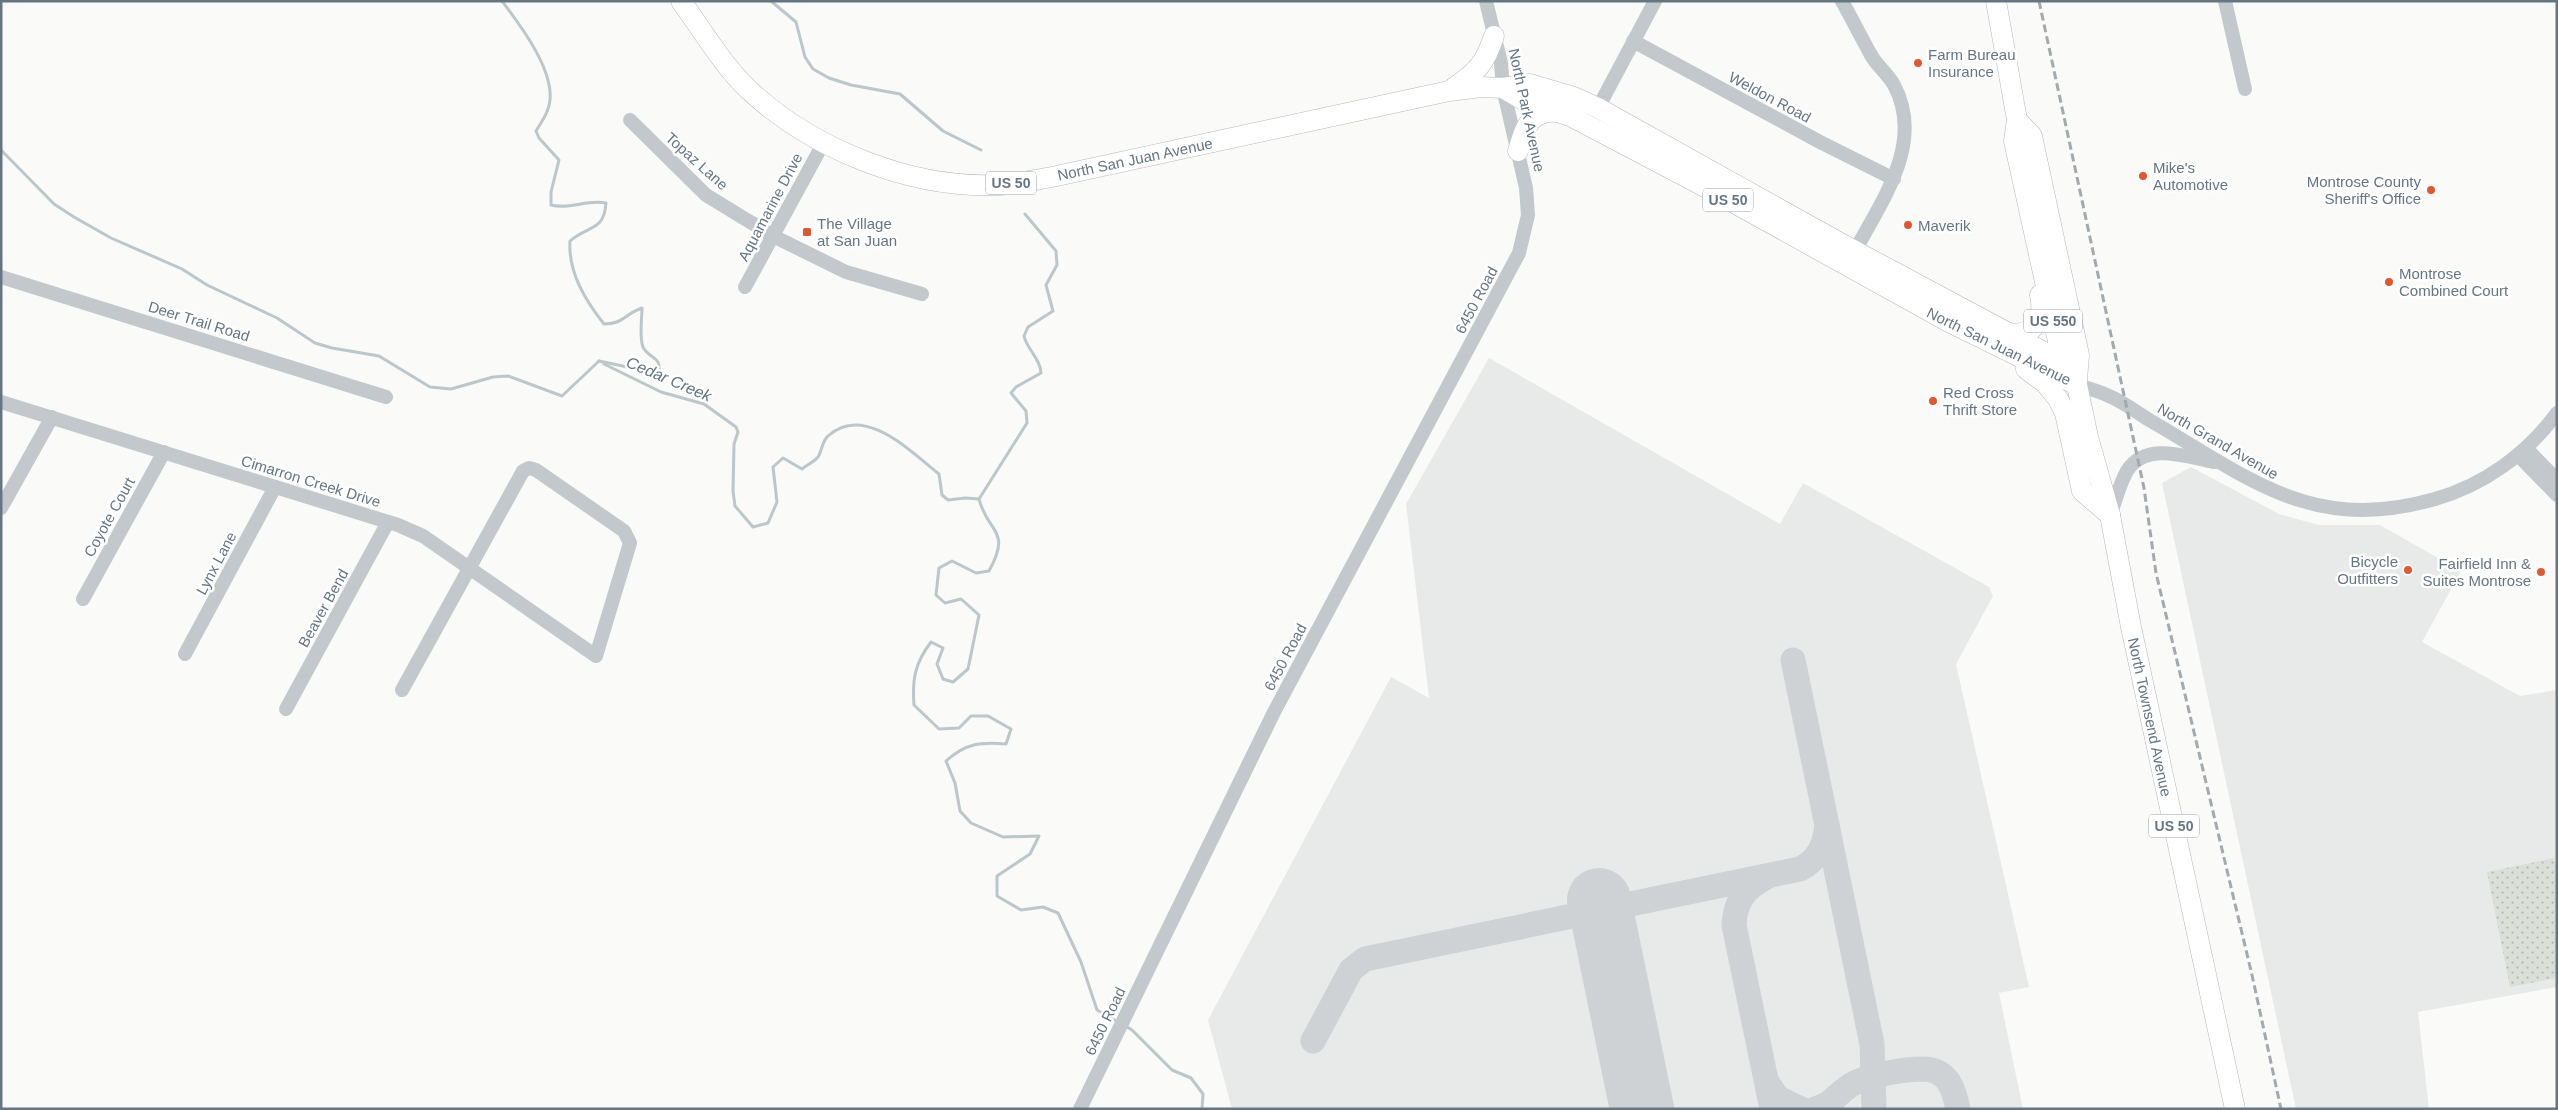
<svg xmlns="http://www.w3.org/2000/svg" width="2558" height="1110" font-family="Arial,sans-serif">
<style>
.built{fill:#e8e9e9}
.green{fill:url(#green-dots)}
.lines{fill:none;stroke-linecap:round;stroke-linejoin:round}
.stream{stroke:#bbc7cb;stroke-width:3}
.taxiway{stroke:#ced2d4;stroke-width:25}
.runway{stroke:#ced2d4;stroke-width:64}
.highway-casing{stroke:#b4b9bd;stroke-width:21}
.minor{stroke:#c3c8cc;stroke-width:14}
.highway{stroke:#fff;stroke-width:20}
.rail{stroke:#a2aab0;stroke-width:3;stroke-dasharray:8 4;stroke-linecap:butt}
.poi-dot{fill:#e4572e;stroke:#fff;stroke-width:2}
.labels{text-anchor:middle;dominant-baseline:central;stroke-width:5;stroke-linejoin:round;paint-order:stroke}
.shield{fill:#fff;stroke:#939fa8;stroke-width:1}
.shield-label{font-size:14px;font-weight:bold;fill:#657683}
.poi-label{font-size:15px;fill:#657683;stroke:#fff;text-anchor:start}
.street-label{font-size:15px;fill:#657683;stroke:#fff}
.water-label{font-size:16px;font-style:italic;fill:#60757c;stroke:#fff}
</style>
<defs>
<pattern id="green-dots" width="8" height="8" patternUnits="userSpaceOnUse" patternTransform="scale(1.25)"><rect width="8" height="8" fill="#dadfd7"/><path d="M2 2h.1M6 6h.1" fill="none" stroke="#b4b9b4" stroke-width="1.8" stroke-linecap="round"/></pattern>
</defs>
<rect width="100%" height="100%" fill="#fafaf8"/>
<g class="built">
<polygon points="1489,358 1780,524 1803,483 1989,587 1993,596 1956,664 2029,987 1999,993 2023,1109 1232,1109 1208,1020 1391,677 1429,698 1406,504"/>
<polygon points="2191,467 2279,514 2319,525 2380,525 2461,571 2422,642 2520,696 2557,690 2557,987 2418,1012 2429,1109 2296,1109 2162,483"/>
</g>
<polygon class="green" points="2554,858 2557,873 2557,978 2510,987 2487,872"/>
<g class="lines">
<g class="stream">
<path d="M502,1C520,25 553,68 550,100C549,112 542,121 536,131L539,138L559,160L551,192V205C569,210 588,199 606,203C604,232 588,225 570,241C568,272 585,300 604,324C624,324 624,314 642,308C642,319 639,337 643,347C649,359 661,356 659,371L656,373L599,361"/>
<polyline points="771,1 796,22 805,57 813,69 829,78 851,85 900,94 943,131 981,150"/>
<polyline points="1,150 54,204 74,217 111,238 182,269 207,285 277,318 315,343 332,348 379,356 430,387 451,389 493,377 508,376 562,396 599,361"/>
<path d="M1025,214L1056,251L1057,265L1046,285L1053,311L1028,327L1024,336C1027,349 1041,360 1041,373L1016,387L1011,393L1026,411L1027,423L979,499C988,534 1012,529 989,571L976,573L952,561L939,568L936,595L945,603L961,599L979,615L968,669L953,682L943,679L937,664L943,648L931,642C915,663 912,679 914,705L939,729L959,728L971,716H988L1011,729L1006,744C980,742 966,743 946,761L955,783L960,811L971,823L1003,837L1039,836L1030,854L997,876V896L1021,910L1043,907L1058,913L1081,962L1097,1010L1118,1022"/>
<path d="M604,364L661,392L704,404L736,427L738,432L734,444L733,491L735,506L753,527L768,523L777,502L773,467L783,458L802,469C807,465 814,462 818,457C822,451 822,441 828,436C864,403 911,452 939,474L942,495L948,500L965,498L979,499"/>
<polyline points="1124,1025 1132,1030 1172,1070 1191,1078 1203,1094 1202,1109"/>
</g>
<g class="taxiway">
<polyline points="1793,660 1872,1044 1874,1109"/>
<path d="M1765,878C1744,889 1735,902 1734,925L1772,1109"/>
<path d="M1313,1041L1351,970L1365,959L1800,869C1818,860 1825,845 1827,825"/>
<polyline points="1767,1082 1778,1098 1801,1109"/>
<path d="M1815,1109C1835,1103 1835,1095 1851,1085C1867,1075 1905,1069 1924,1069C1948,1070 1954,1089 1958,1109"/>
</g>
<polyline class="runway" points="1599,900 1642,1109"/>
<g class="highway-casing">
<g id="highway">
<path d="M681,1C703,31 723,66 750,91C814,150 912,189 999,185C1017,184 1034,180 1052,177L1449,91L1481,87L1503,88L1530,84L1574,97L1598,108L1842,244L2055,358L2077,385"/>
<polyline points="1996,1 2017,120 2014,141 2058,341 2077,385 2088,437 2110,515 2131,627 2235,1109"/>
<polyline points="1503,88 1527,102 1570,116 1707,188 1949,322 2073,383"/>
<path d="M1452,89C1477,72 1485,64 1494,36"/>
<polyline points="2017,120 2032,136 2079,355 2077,380"/>
<path d="M1518,151C1525,128 1529,110 1558,112"/>
<path d="M2010,333C2035,337 2045,317 2040,295"/>
<polyline points="2026,369 2045,383 2058,399 2065,413 2082,491 2110,515"/>
</g>
</g>
<g class="minor">
<path d="M1842,1C1852,19 1861,37 1871,55C1877,66 1888,74 1894,85C1925,143 1882,200 1855,251"/>
<polyline points="2225,1 2245,89"/>
<polyline points="1633,41 1820,142 1894,179"/>
<polyline points="1598,108 1655,1"/>
<polyline points="630,120 706,195 773,236 846,272 922,294"/>
<polyline points="1,277 386,397"/>
<polyline points="745,287 824,142"/>
<path d="M2077,385C2088,388 2099,391 2109,396C2124,402 2137,413 2151,421C2251,479 2312,534 2435,499C2484,485 2527,454 2557,413"/>
<polyline points="1,402 398,525 423,536 596,656 630,543 624,531 536,470 529,468 523,471 402,690"/>
<polyline points="2526,448 2557,480"/>
<polyline points="2518,455 2557,495"/>
<polyline points="1,508 52,417"/>
<path d="M2110,515C2116,501 2119,485 2127,471C2146,441 2187,457 2214,462"/>
<polyline points="83,599 164,452"/>
<polyline points="185,654 275,487"/>
<polyline points="286,709 388,522"/>
<polyline points="1080,1109 1274,712 1519,253 1528,215 1526,188 1503,88 1501,63 1486,1"/>
</g>
<use href="#highway" class="highway"/>
<polyline class="rail" points="2039,1 2144,488 2156,573 2252,975 2281,1109"/>
</g>
<g class="poi-dot">
<circle cx="1918" cy="63" r="5"/>
<circle cx="2143" cy="176" r="5"/>
<circle cx="2431" cy="190" r="5"/>
<circle cx="1908" cy="225" r="5"/>
<rect x="802" y="227" width="10" height="10" rx="2.5"/>
<circle cx="2389" cy="282" r="5"/>
<circle cx="1933" cy="401" r="5"/>
<circle cx="2408" cy="570" r="5"/>
<circle cx="2541" cy="572" r="5"/>
</g>
<g class="labels">
<g class="shield">
<rect x="986" y="171.5" width="50" height="23" rx="4"/>
<rect x="1703" y="188.5" width="50" height="23" rx="4"/>
<rect x="2024" y="309.5" width="58" height="23" rx="4"/>
<rect x="2149" y="814.5" width="50" height="23" rx="4"/>
</g>
<g class="shield-label">
<text x="1011" y="183">US 50</text>
<text x="1728" y="200">US 50</text>
<text x="2053" y="321">US 550</text>
<text x="2174" y="826">US 50</text>
</g>
<g class="poi-label">
<text x="1928" y="54">Farm Bureau<tspan x="1928" dy="17">Insurance</tspan></text>
<text x="2153" y="167">Mike's<tspan x="2153" dy="17">Automotive</tspan></text>
<text x="2421" y="181" text-anchor="end">Montrose County<tspan x="2421" dy="17">Sheriff's Office</tspan></text>
<text x="817" y="223">The Village<tspan x="817" dy="17">at San Juan</tspan></text>
<text x="1918" y="225">Maverik</text>
<text x="2399" y="273">Montrose<tspan x="2399" dy="17">Combined Court</tspan></text>
<text x="1943" y="392">Red Cross<tspan x="1943" dy="17">Thrift Store</tspan></text>
<text x="2398" y="561" text-anchor="end">Bicycle<tspan x="2398" dy="17">Outfitters</tspan></text>
<text x="2531" y="563" text-anchor="end">Fairfield Inn &amp;<tspan x="2531" dy="17">Suites Montrose</tspan></text>
</g>
<g class="street-label">
<text transform="translate(1770 97) rotate(28)">Weldon Road</text>
<text transform="translate(1527 110) rotate(78)">North Park Avenue</text>
<text transform="translate(1135 159) rotate(-12)">North San Juan Avenue</text>
<text transform="translate(697 161) rotate(42)">Topaz Lane</text>
<text transform="translate(770 207) rotate(-62)">Aquamarine Drive</text>
<text transform="translate(1476 300) rotate(-62)">6450 Road</text>
<text transform="translate(199 321) rotate(17)">Deer Trail Road</text>
<text transform="translate(1999 346) rotate(26)">North San Juan Avenue</text>
<text transform="translate(2218 441) rotate(30)">North Grand Avenue</text>
<text transform="translate(311 481) rotate(17)">Cimarron Creek Drive</text>
<text transform="translate(109 517) rotate(-61)">Coyote Court</text>
<text transform="translate(216 563) rotate(-62)">Lynx Lane</text>
<text transform="translate(323 608) rotate(-61)">Beaver Bend</text>
<text transform="translate(1285 657) rotate(-62)">6450 Road</text>
<text transform="translate(2150 717) rotate(78)">North Townsend Avenue</text>
<text transform="translate(1105 1021) rotate(-64)">6450 Road</text>
</g>
<g class="water-label">
<text transform="translate(669 379) rotate(23)">Cedar Creek</text>
</g>
</g>
<rect width="2558" height="1110" fill="none" stroke="#657683" stroke-width="5"/>
</svg>
